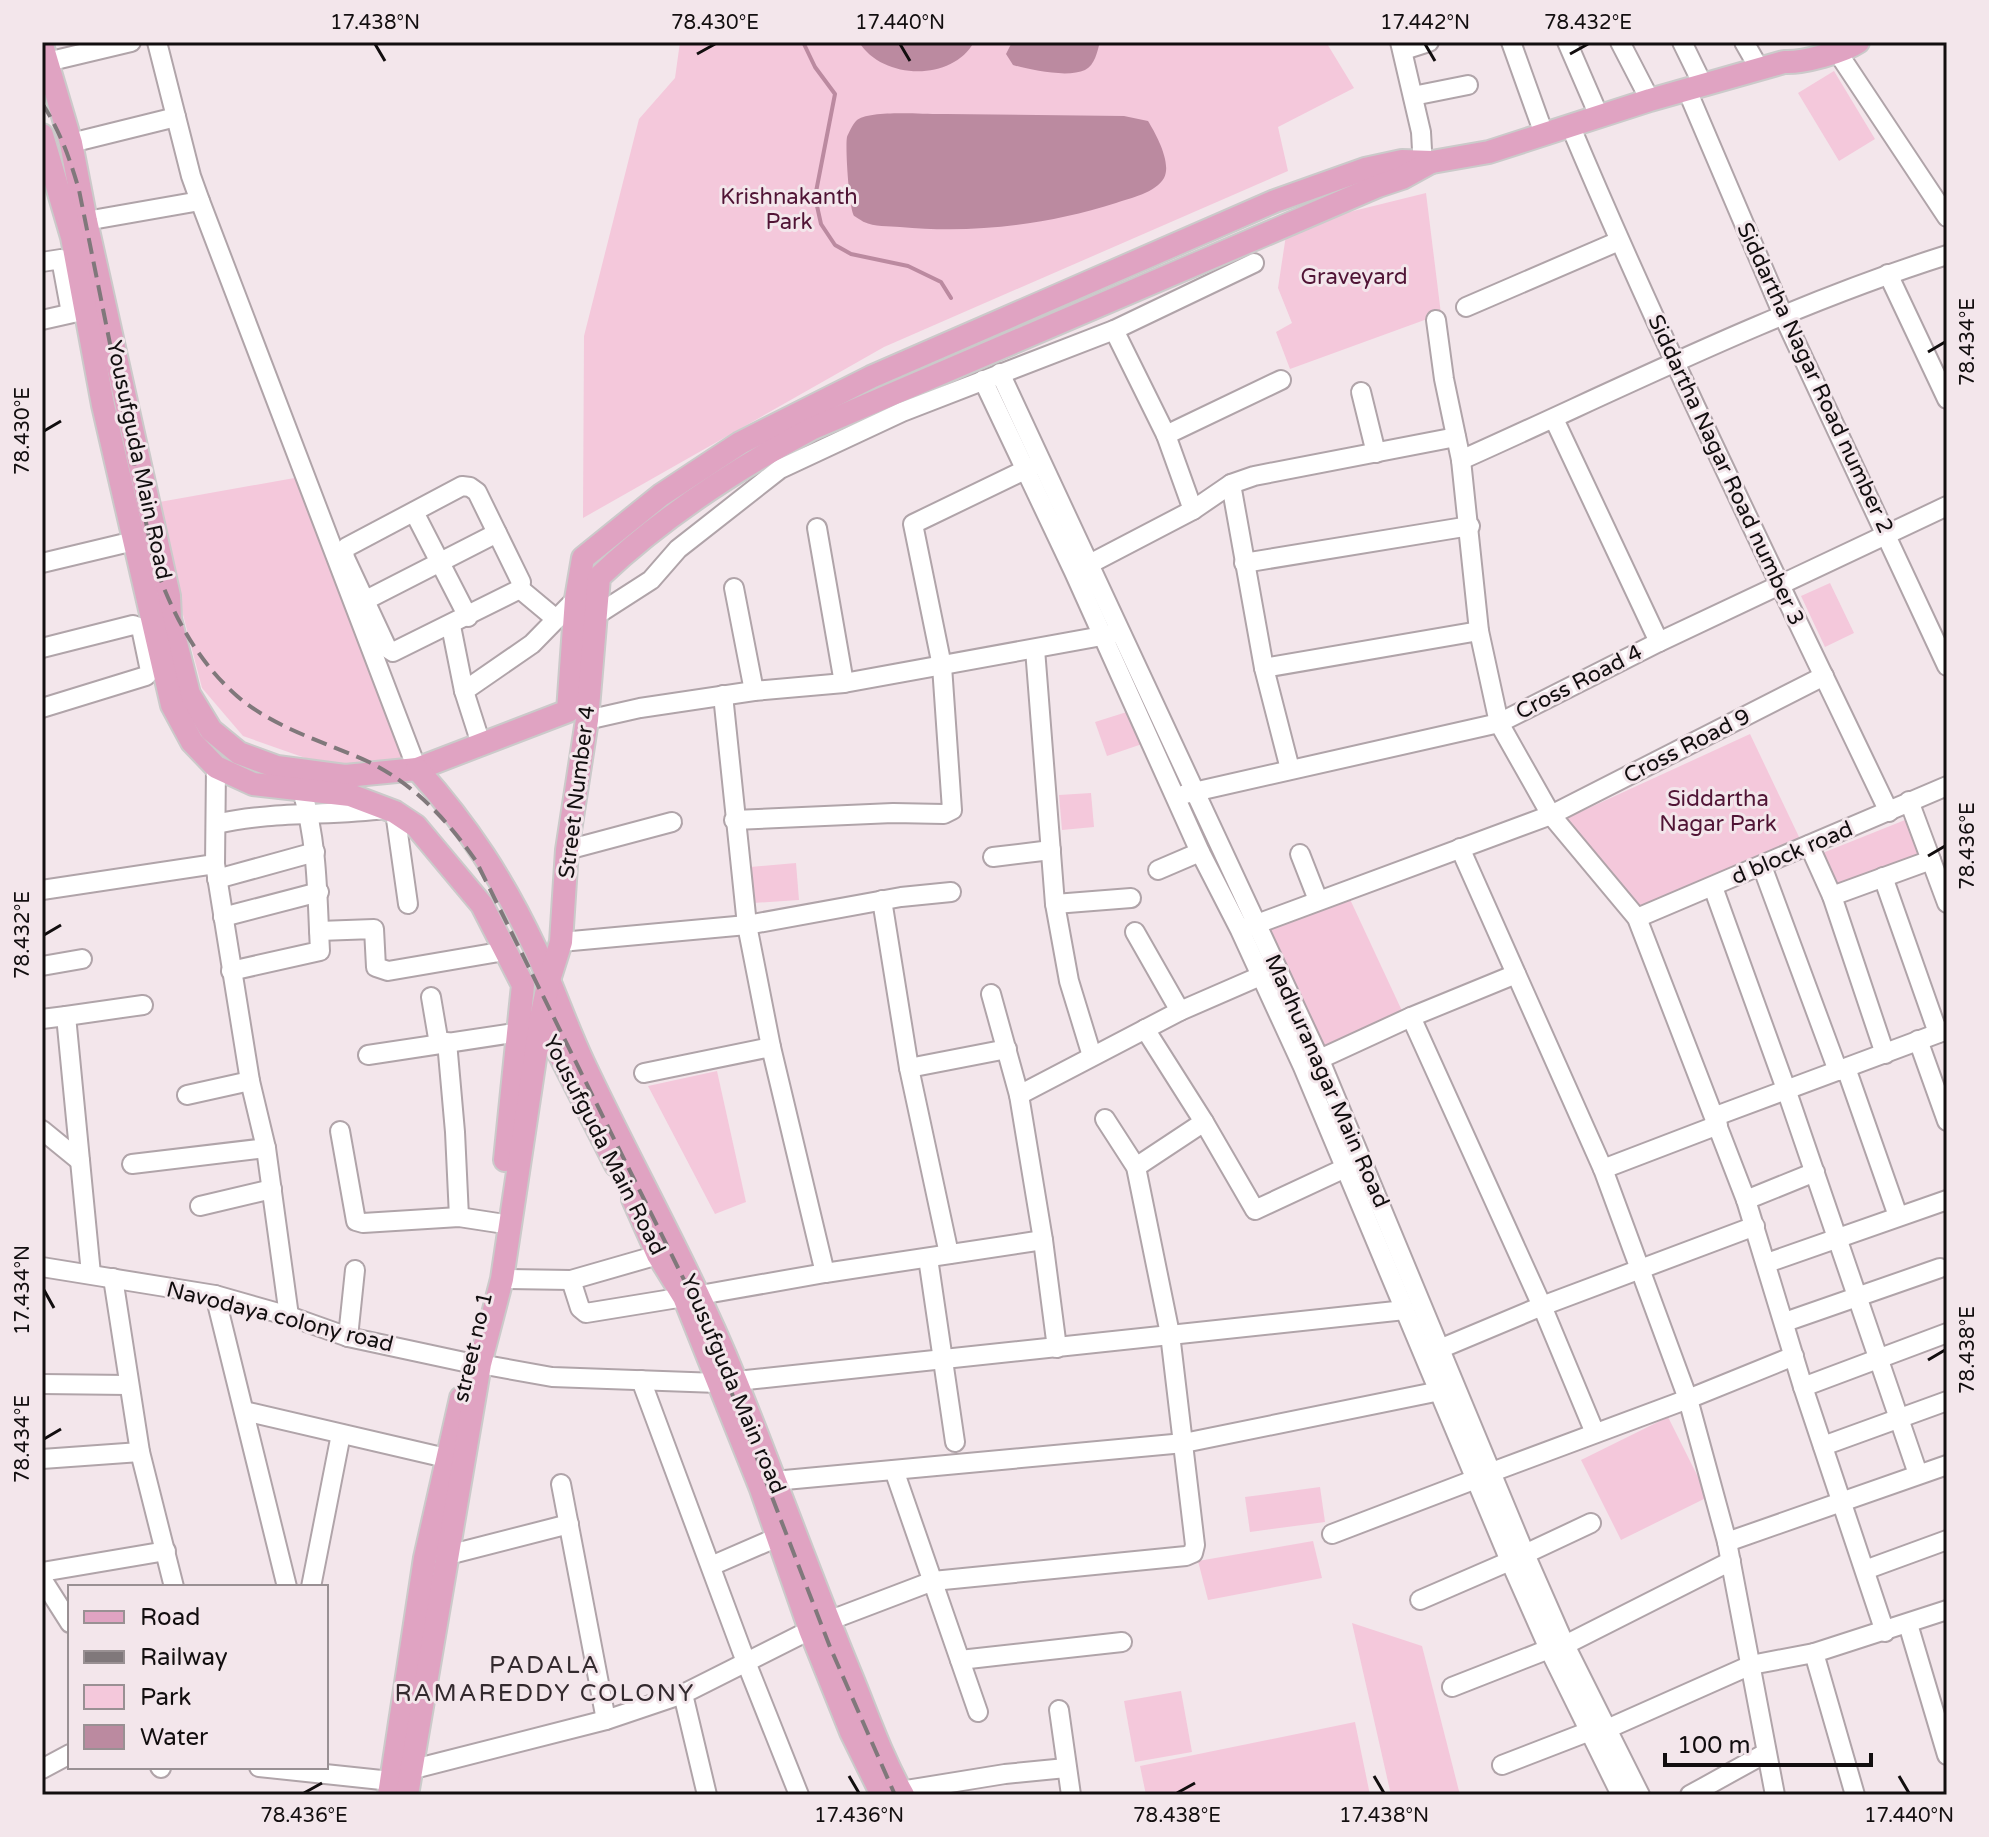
<svg xmlns="http://www.w3.org/2000/svg" width="1989" height="1837" font-family="'Varela Round',sans-serif">
<style>
.green{fill:#f4c8db}
.water{fill:#bb8aa0}
.lines{fill:none;stroke-linecap:round;stroke-linejoin:round}
.stream{stroke:#bb8aa0;stroke-width:4}
.minor-casing{stroke:#b0a4a9;stroke-width:22}
.major-casing{stroke:#cbcaca;stroke-width:26}
.minor{stroke:#fff;stroke-width:18}
.major{stroke:#e0a3c2;stroke-width:22}
.rail{stroke:#80787b;stroke-width:4;stroke-dasharray:16 8;stroke-linecap:butt}
.ticks{fill:none;stroke:#120e0f;stroke-width:3}
.labels{text-anchor:middle;dominant-baseline:central;stroke-width:6;stroke-linejoin:round;paint-order:stroke}
.park-label{font-size:22px;fill:#501435;stroke:#f3e6eb}
.street-label{font-size:22px;fill:#120e0f;stroke:#f3e6eb}
.neighbourhood-label{font-size:24px;letter-spacing:2px;fill:#332a2e;stroke:#f3e6eb}
.neatline{fill:none;stroke:#120e0f;stroke-width:3}
.ticks-label{font-size:20px;text-anchor:middle;fill:#120e0f}
</style>
<rect width="100%" height="100%" fill="#f3e6eb"/>
<g class="green">
<polygon points="680,42 1326,42 1354,88 1278,127 1288,171 884,347 583,518 584,336 639,119 675,78"/>
<polygon points="1834,71 1875,139 1839,161 1798,93"/>
<polygon points="1426,193 1441,314 1290,369 1276,332 1292,323 1278,288 1286,235 1333,216"/>
<polygon points="300,477 412,756 348,773 243,736 202,688 154,503"/>
<polygon points="1830,583 1854,633 1825,647 1801,596"/>
<polygon points="1133,710 1145,743 1107,756 1095,722"/>
<polygon points="1750,734 1800,839 1640,907 1567,818"/>
<polygon points="1091,793 1094,827 1062,830 1059,795"/>
<polygon points="1910,818 1925,852 1833,886 1815,856"/>
<polygon points="796,863 799,900 753,903 750,867"/>
<polygon points="1348,895 1403,1013 1310,1055 1252,932"/>
<polygon points="717,1071 746,1202 715,1214 648,1086"/>
<polygon points="1668,1417 1708,1497 1621,1540 1581,1460"/>
<polygon points="1320,1487 1325,1522 1250,1532 1245,1497"/>
<polygon points="1313,1541 1322,1578 1208,1600 1198,1561"/>
<polygon points="1352,1623 1422,1646 1460,1795 1391,1795"/>
<polygon points="1181,1691 1192,1752 1135,1762 1124,1701"/>
<polygon points="1355,1722 1370,1795 1146,1795 1140,1766"/>
</g>
<g class="water">
<path d="M859,42H974C952,82 882,80 859,42Z"/>
<path d="M1012,42H1100C1097,52 1095,65 1085,70C1068,78 1030,70 1013,65L1006,54Z"/>
<path d="M946,114L1124,116L1148,121C1156,134 1172,163 1164,178C1155,193 1131,198 1116,203C1046,225 974,234 900,227C889,226 874,227 864,222C863,222 855,216 854,216C849,208 845,147 847,137C848,134 853,124 856,121C869,109 927,115 946,114Z"/>
</g>
<g class="lines">
<polyline class="stream" points="803,42 815,67 835,94 815,197 821,224 835,245 851,254 908,266 941,282 951,298"/>
<g class="minor-casing">
<g id="minor">
<polyline points="157,42 191,176 200,201 417,769"/>
<polyline points="1400,42 1421,132 1423,168"/>
<polyline points="1511,42 1544,134"/>
<polyline points="1567,42 1599,116"/>
<polyline points="1620,42 1650,100"/>
<polyline points="1682,42 1703,85"/>
<polyline points="1744,42 1760,70"/>
<polyline points="1404,50 1429,42"/>
<polyline points="1836,50 1947,217"/>
<polyline points="47,62 131,42"/>
<polyline points="1687,90 1783,315 1947,666"/>
<polyline points="1413,96 1468,85"/>
<path d="M1570,125C1668,358 1780,584 1889,812"/>
<polyline points="71,143 176,117"/>
<polyline points="86,221 200,201"/>
<polyline points="42,262 61,259 71,313"/>
<polyline points="1888,274 1947,399"/>
<polyline points="1466,307 1619,241"/>
<polyline points="42,320 82,311"/>
<polyline points="1436,320 1444,379 1461,460 1479,631 1499,723 1551,815 1637,918 1746,1200 1803,1387 1885,1632"/>
<polyline points="1114,330 1166,435 1193,510"/>
<polyline points="1000,373 1319,1058 1525,1554 1565,1645 1640,1795"/>
<polyline points="983,380 1074,572 1200,852 1240,930 1303,1067 1510,1561 1549,1649 1621,1795"/>
<polyline points="1361,392 1376,453"/>
<polyline points="1554,419 1659,642"/>
<polyline points="1166,435 1281,380"/>
<path d="M1461,460C1622,388 1779,308 1947,255"/>
<polyline points="1231,484 1264,668 1290,769"/>
<polygon points="462,486 470,487 477,492 521,582 520,589 393,652 387,648 345,558 344,551 347,547"/>
<polyline points="414,512 468,617"/>
<polyline points="817,528 844,683"/>
<polyline points="42,563 134,541"/>
<polyline points="1244,563 1470,526"/>
<polyline points="1080,569 1193,510 1231,484 1254,476 1456,437"/>
<polyline points="734,588 754,691"/>
<polyline points="520,589 556,619"/>
<polyline points="364,601 497,533"/>
<polyline points="595,616 651,580 678,549 780,469 902,412 1114,330 1254,263"/>
<polyline points="451,626 464,691"/>
<polyline points="42,648 133,625 141,628 150,671 146,676 42,708"/>
<polyline points="1035,649 1055,904 1069,981 1092,1056"/>
<polyline points="1264,668 1479,631"/>
<polyline points="723,695 747,925 771,1047 825,1273"/>
<polyline points="587,720 640,708 754,691 844,683 1113,634"/>
<polyline points="481,744 464,691 532,644 576,599"/>
<polyline points="216,767 215,864 250,1081 266,1148 289,1316"/>
<polyline points="1185,794 1499,723 1659,642 1947,506"/>
<polyline points="1909,801 1947,903"/>
<polyline points="395,812 408,904"/>
<polyline points="734,820 893,813 944,814 952,810 942,666 913,524 1033,466"/>
<path d="M216,824C272,811 328,816 385,809"/>
<polyline points="1809,845 1832,896 1885,1054"/>
<polyline points="1460,848 1603,1169 1688,1399 1727,1542 1775,1795"/>
<polyline points="567,850 672,822"/>
<polyline points="1300,854 1318,900"/>
<polyline points="993,857 1051,850"/>
<polyline points="1762,866 1838,1071"/>
<polyline points="1158,870 1200,852"/>
<polyline points="1883,877 1938,1033"/>
<polyline points="217,879 315,852"/>
<polyline points="1713,887 1786,1089 1918,1474"/>
<polyline points="42,890 215,864"/>
<polyline points="1832,896 1931,860"/>
<polyline points="882,900 909,1068 949,1254"/>
<polyline points="1055,904 1131,898"/>
<polyline points="223,917 319,892"/>
<polyline points="1637,918 1947,786"/>
<polyline points="1246,928 1551,815 1824,676"/>
<polyline points="319,931 374,929 376,967 388,971 505,951"/>
<polyline points="1135,932 1180,1011"/>
<polyline points="561,942 747,925 901,897 951,892"/>
<polyline points="42,966 82,959"/>
<path d="M231,971L320,951C317,894 318,846 302,790"/>
<polyline points="991,994 1019,1095 1043,1240 1057,1348"/>
<polyline points="431,997 439,1044"/>
<polyline points="66,1016 143,1005"/>
<polyline points="1411,1017 1542,1306 1595,1433"/>
<polyline points="42,1019 66,1016 91,1274"/>
<polyline points="1145,1029 1204,1122 1255,1210 1358,1162"/>
<polyline points="1918,1040 1947,1121"/>
<polyline points="447,1042 455,1132 459,1217"/>
<polyline points="368,1055 520,1032"/>
<polyline points="1309,1064 1411,1017 1516,974"/>
<polyline points="909,1068 1007,1049"/>
<polyline points="1846,1068 1898,1216"/>
<polyline points="644,1073 771,1047"/>
<polyline points="187,1095 250,1081"/>
<polyline points="1019,1095 1180,1011 1272,971"/>
<polyline points="1716,1116 1947,1030"/>
<polyline points="42,1130 80,1161"/>
<polyline points="340,1131 356,1221 363,1223 459,1217 498,1223"/>
<polyline points="132,1164 266,1148"/>
<polyline points="1136,1167 1204,1122"/>
<polyline points="1603,1169 1718,1125"/>
<polyline points="1746,1200 1815,1172"/>
<polyline points="200,1206 272,1189"/>
<polyline points="928,1258 955,1442"/>
<polyline points="1767,1263 1947,1200"/>
<polyline points="42,1267 215,1295 289,1316 348,1337 469,1363"/>
<polyline points="113,1278 140,1452 174,1587"/>
<polyline points="502,1279 571,1280 658,1255"/>
<polyline points="571,1280 580,1308 586,1313 684,1297"/>
<polyline points="215,1295 287,1587"/>
<polyline points="700,1295 825,1273 1043,1240"/>
<polyline points="1785,1322 1940,1268"/>
<polyline points="348,1337 355,1270"/>
<polyline points="1430,1353 1542,1306 1755,1226"/>
<polyline points="480,1364 552,1377 718,1383 1405,1310"/>
<polyline points="641,1380 746,1662 799,1795"/>
<polyline points="42,1384 128,1385"/>
<polyline points="1803,1387 1947,1333"/>
<polyline points="244,1411 446,1458"/>
<polyline points="1823,1446 1947,1401"/>
<polyline points="42,1459 140,1452"/>
<polyline points="894,1470 978,1712"/>
<polyline points="1492,1472 1688,1399 1794,1356"/>
<polyline points="774,1481 1184,1443 1440,1391"/>
<polyline points="561,1484 606,1720"/>
<polyline points="1332,1534 1476,1479"/>
<polyline points="1727,1542 1947,1465"/>
<polyline points="1525,1554 1591,1523"/>
<polyline points="448,1555 569,1524"/>
<polyline points="711,1566 778,1537"/>
<polyline points="1865,1570 1947,1540"/>
<polyline points="42,1572 166,1551"/>
<polyline points="42,1579 70,1623"/>
<polyline points="311,1587 341,1434"/>
<polyline points="1420,1600 1510,1561"/>
<polyline points="1908,1624 1947,1755"/>
<polyline points="1565,1645 1731,1561"/>
<polyline points="960,1660 1122,1642"/>
<polyline points="1452,1687 1549,1649"/>
<polyline points="1059,1710 1071,1795"/>
<polyline points="1607,1729 1751,1665 1814,1653"/>
<polyline points="1502,1765 1590,1731"/>
<polyline points="160,1767 161,1768"/>
<polyline points="259,1767 391,1781"/>
<polyline points="42,1769 70,1754"/>
<polyline points="401,1770 410,1770 606,1720 683,1694"/>
<polyline points="900,1791 1005,1774 1066,1768"/>
<polyline points="707,1795 683,1694 828,1621 933,1581 1186,1556 1193,1553 1195,1545 1170,1334 1136,1167 1105,1119"/>
<polyline points="1690,1795 1766,1753"/>
<polyline points="1855,1795 1814,1653 1947,1610"/>
</g>
</g>
<g class="major-casing">
<g id="major">
<path d="M42,45L71,143L86,221L169,596L170,619L189,694L211,730L239,753L277,767L345,776L417,769L568,711L576,599L583,558L661,495L740,443L871,377L1275,201L1365,169L1402,161L1432,162L1489,152L1650,100L1784,62C1803,63 1843,52 1858,42"/>
<polyline points="42,135 72,237 103,405 172,705 192,742 216,767 253,784 350,795 395,812 416,826 482,905 523,985 505,1160"/>
<path d="M417,769C468,826 504,881 536,950C553,987 566,1026 583,1062C633,1169 691,1270 735,1379C775,1478 811,1579 852,1678C868,1717 882,1758 903,1795"/>
<polyline points="541,1018 616,1165"/>
<polyline points="633,1199 658,1255 684,1297 761,1489 810,1630 851,1732 882,1795"/>
<polyline points="389,1795 425,1558 461,1398"/>
<path d="M407,1795L480,1364L502,1279L541,1018L549,980L561,942L567,850L587,720L599,577C661,518 736,469 811,429L1378,186L1402,178L1431,162"/>
</g>
</g>
<use href="#minor" class="minor"/>
<use href="#major" class="major"/>
<path class="rail" d="M42,103C60,131 70,159 79,190L154,562C172,613 196,660 237,696C274,728 325,742 369,762C414,784 448,821 476,861L702,1316L830,1647L895,1795"/>
</g>
<path class="ticks" d="M375,44L385,61M900,44L910,61M1425,44L1435,61M697,54L715,44M1570,54L1588,44M1928,352L1945,342M44,431L61,421M1928,856L1945,846M44,935L61,925M44,1290L54,1308M1928,1360L1945,1350M44,1439L61,1429M849,1776L859,1793M1374,1776L1384,1793M1899,1776L1909,1793M304,1793L322,1783M1177,1793L1195,1783"/>
<g class="labels">
<g class="park-label">
<text x="789" y="197">Krishnakanth<tspan x="789" dy="25">Park</tspan></text>
<text x="1354" y="277">Graveyard</text>
<text x="1718" y="799">Siddartha<tspan x="1718" dy="25">Nagar Park</tspan></text>
</g>
<g class="street-label">
<text transform="translate(1815 378) rotate(65)">Siddartha Nagar Road number 2</text>
<text transform="translate(139 460) rotate(78)">Yousufguda Main Road</text>
<text transform="translate(1726 470) rotate(65)">Siddartha Nagar Road number 3</text>
<text transform="translate(1579 682) rotate(-27)">Cross Road 4</text>
<text transform="translate(1687 746) rotate(-27)">Cross Road 9</text>
<text transform="translate(577 792) rotate(-83)">Street Number 4</text>
<text transform="translate(1792 853) rotate(-23)">d block road</text>
<text transform="translate(1327 1081) rotate(66)">Madhuranagar Main Road</text>
<text transform="translate(604 1145) rotate(63)">Yousufguda Main Road</text>
<text transform="translate(280 1317) rotate(14)">Navodaya colony road</text>
<text transform="translate(473 1347) rotate(-77)">street no 1</text>
<text transform="translate(733 1384) rotate(67)">Yousufguda Main road</text>
</g>
<g class="neighbourhood-label">
<text x="545" y="1665">PADALA<tspan x="545" dy="28">RAMAREDDY COLONY</tspan></text>
</g>
</g>
<rect width="1989" height="1837" fill="none" stroke="#f3e6eb" stroke-width="88"/>
<rect x="68" y="1585" width="260" height="184" fill="#f3e6eb" stroke="#999093" stroke-width="2"/>
<rect x="84" y="1611" width="40" height="12" fill="#e0a3c2" stroke="#999093" stroke-width="2"/>
<text x="140" y="1625" font-size="24" fill="#120e0f">Road</text>
<rect x="84" y="1651" width="40" height="12" fill="#80787b" stroke="#999093" stroke-width="2"/>
<text x="140" y="1665" font-size="24" fill="#120e0f">Railway</text>
<rect x="84" y="1685" width="40" height="24" fill="#f4c8db" stroke="#999093" stroke-width="2"/>
<text x="140" y="1705" font-size="24" fill="#120e0f">Park</text>
<rect x="84" y="1725" width="40" height="24" fill="#bb8aa0" stroke="#999093" stroke-width="2"/>
<text x="140" y="1745" font-size="24" fill="#120e0f">Water</text>
<path d="M1665 1753v12h206v-12" fill="none" stroke="#120e0f" stroke-width="4"/>
<text x="1677" y="1753" font-size="24" fill="#120e0f" stroke="#f3e6eb" stroke-width="6" paint-order="stroke">100 m</text>
<rect x="44" y="44" width="1901" height="1749" class="neatline"/>
<g class="ticks-label">
<text x="375" y="29">17.438°N</text>
<text x="715" y="29">78.430°E</text>
<text x="900" y="29">17.440°N</text>
<text x="1425" y="29">17.442°N</text>
<text x="1588" y="29">78.432°E</text>
<text transform="translate(1967 342) rotate(-90)" y="7">78.434°E</text>
<text transform="translate(22 431) rotate(-90)" y="7">78.430°E</text>
<text transform="translate(1967 846) rotate(-90)" y="7">78.436°E</text>
<text transform="translate(22 935) rotate(-90)" y="7">78.432°E</text>
<text transform="translate(22 1290) rotate(-90)" y="7">17.434°N</text>
<text transform="translate(1967 1350) rotate(-90)" y="7">78.438°E</text>
<text transform="translate(22 1439) rotate(-90)" y="7">78.434°E</text>
<text x="304" y="1822">78.436°E</text>
<text x="859" y="1822">17.436°N</text>
<text x="1177" y="1822">78.438°E</text>
<text x="1384" y="1822">17.438°N</text>
<text x="1909" y="1822">17.440°N</text>
</g>
</svg>
